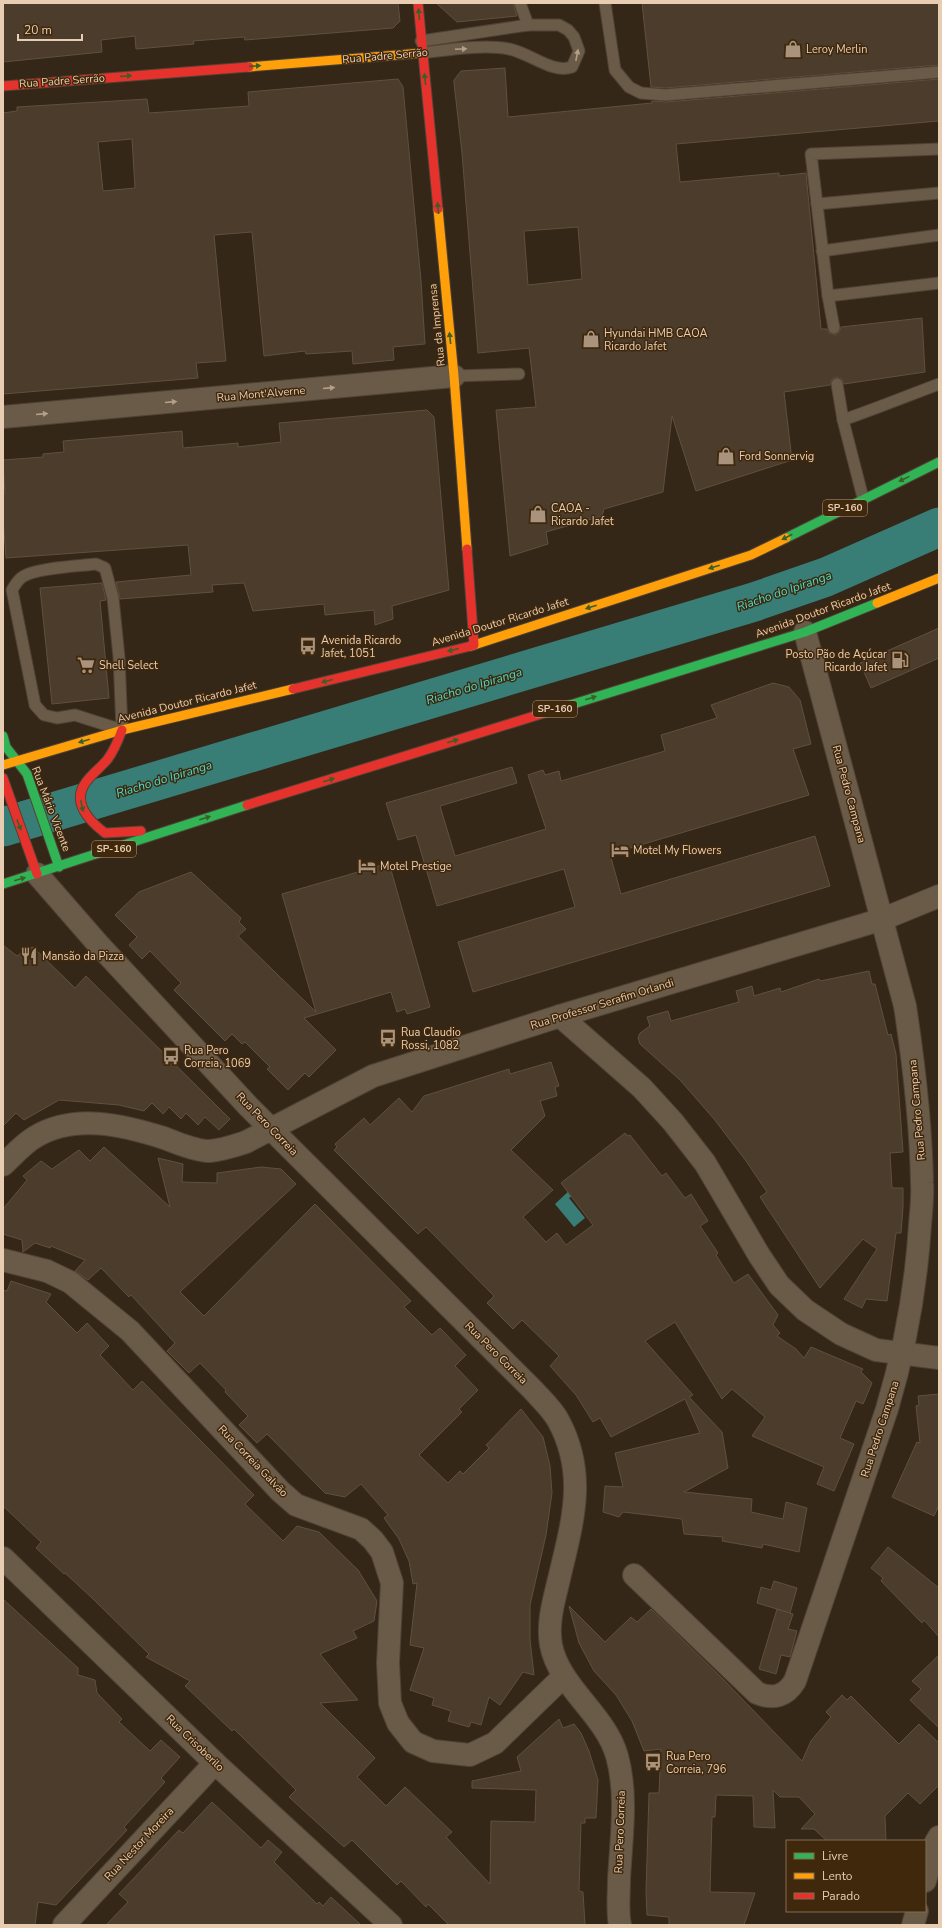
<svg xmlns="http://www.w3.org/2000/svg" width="942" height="1928" font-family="'Nunito Sans',sans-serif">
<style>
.water{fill:#397e76}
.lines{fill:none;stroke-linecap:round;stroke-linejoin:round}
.river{stroke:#397e76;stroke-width:39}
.building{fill:#4b3c2c;stroke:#60503d;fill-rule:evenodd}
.lane-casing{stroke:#504335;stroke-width:13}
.street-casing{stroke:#504335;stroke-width:24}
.fast-casing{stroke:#504335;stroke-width:11}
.slow-casing{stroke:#504335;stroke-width:11}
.jam-casing{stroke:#504335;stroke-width:11}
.lane{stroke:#6a5a48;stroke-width:11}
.street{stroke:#6a5a48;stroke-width:22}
.fast{stroke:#30b455;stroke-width:9}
.slow{stroke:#ff9f0a;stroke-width:9}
.jam{stroke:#e5322d;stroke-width:9}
.oneway{fill:#3a6029}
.oneway2{fill:#b69f88}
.labels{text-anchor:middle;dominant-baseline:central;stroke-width:3;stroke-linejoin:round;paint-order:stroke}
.shield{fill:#40280c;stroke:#b69c81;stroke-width:1}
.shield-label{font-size:10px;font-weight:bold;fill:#e8cdb3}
.poi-label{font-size:11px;fill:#e8cdb3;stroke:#40280c;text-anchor:start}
.street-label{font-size:11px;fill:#e8cdb3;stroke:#40280c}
.water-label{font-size:12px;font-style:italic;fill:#47dfd2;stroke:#40280c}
</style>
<rect width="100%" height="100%" fill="#342718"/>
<polygon class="water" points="571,1189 575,1194 569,1198 585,1218 574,1227 555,1204"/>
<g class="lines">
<polyline class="river" points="3,827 754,602 826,577 939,527"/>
</g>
<g class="building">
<polygon points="3,3 398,3 400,21 393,28 245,40 244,37 193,41 194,44 136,49 135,36 101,40 102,52 3,62"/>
<polygon points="436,3 513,3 517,16 457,22"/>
<polygon points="642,3 939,3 939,65 665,88 651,87"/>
<path d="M505,68L508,117L652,103V101L666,102L939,79V121L676,144L680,182L779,173V176L806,173L821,329H827L829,333L835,335L839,333L841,327L922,318L925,372L844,384L842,379L836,377L832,379L830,385L784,392L792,460L696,491L672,416L663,492L604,509L602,516L546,532L548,544L510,556L496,410L536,407L529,348L478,353L462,153L454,83V80L461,71ZM578,227L582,279L528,285L524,231Z"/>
<path d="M398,79L403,87L421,281L425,344L393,347L394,360L353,364L352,351L306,354L305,351L264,356L252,232L214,235L226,361L196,363L198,378L3,394V113L17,111V107L147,99L149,113L249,106L248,92ZM132,139L135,188L103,191L98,142Z"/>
<polygon points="427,410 434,417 449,590 392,606 393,619 375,625 374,610 325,615 324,604 253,611 244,583 212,585 213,592 120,599 116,582 191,575 188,545 6,558 3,518 3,494 5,494 3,460 43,457 43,454 64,452 63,441 182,431 183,448 238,443 238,447 281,442 279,423"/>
<polygon points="102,583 106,600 100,601 109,698 52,704 40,588"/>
<polygon points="939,628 939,658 871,688 860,663"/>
<polygon points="773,683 789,687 800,700 811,744 793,749 809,795 610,854 621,894 815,836 830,886 473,992 458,942 575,907 564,869 437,906 416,835 398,840 386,803 512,767 517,783 440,806 455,856 546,829 528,775 543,770 545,775 559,771 561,781 665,751 661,735 717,718 711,705"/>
<polygon points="389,863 430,1007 407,1014 405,1009 397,1012 391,992 304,1018 336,1050 309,1077 305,1073 288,1090 267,1069 270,1067 245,1042 242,1044 232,1034 225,1041 174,990 181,983 150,951 142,959 129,945 137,937 115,915 139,892 191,872 241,918 239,922 246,929 238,936 316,1012 282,894"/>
<polygon points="3,945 17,956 26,949 33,947 75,988 86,976 230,1119 219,1130 205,1117 198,1125 186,1113 181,1119 169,1107 163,1114 152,1103 144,1111 119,1105 59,1100 24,1120 16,1113 3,1126"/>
<polygon points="869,971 872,984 875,984 888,1035 891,1034 896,1054 903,1152 890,1153 892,1188 903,1188 903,1207 901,1233 896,1233 887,1301 866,1299 862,1308 844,1299 877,1249 863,1239 820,1288 760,1197 767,1192 746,1161 714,1119 680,1080 640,1044 638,1038 640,1033 650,1026 647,1017 668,1011 671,1021 739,1002 736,991 752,986 754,996 780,988 781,992 819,979 820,981"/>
<polygon points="551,1062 559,1086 555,1087 557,1096 540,1101 545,1116 511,1150 553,1190 523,1217 546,1242 557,1233 566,1245 593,1225 561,1183 625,1133 628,1136 630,1135 662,1176 666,1173 685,1198 691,1194 708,1221 700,1226 718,1253 716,1255 734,1283 748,1274 778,1315 773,1325 780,1333 777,1336 796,1349 804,1358 811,1347 863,1369 861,1372 872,1383 863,1404 856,1401 840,1438 854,1444 834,1491 817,1484 824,1467 752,1436 765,1417 732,1389 722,1399 675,1322 645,1341 693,1395 689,1397 722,1432 728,1468 684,1492 752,1499 751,1512 783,1519 786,1502 807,1508 799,1552 763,1544 762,1548 722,1541 723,1537 684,1534 682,1519 623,1512 619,1517 603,1512 605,1486 623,1487 615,1453 700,1433 685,1399 611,1437 600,1418 593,1422 576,1395 550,1366 559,1356 522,1320 513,1329 487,1303 494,1296 426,1227 418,1234 334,1150 337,1147 335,1144 364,1118 370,1125 399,1098 412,1112 424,1096 509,1069 510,1074"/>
<polygon points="104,1147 170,1207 158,1158 183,1164 182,1182 217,1183 217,1173 261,1167 281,1169 296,1184 180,1292 204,1316 315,1204 411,1301 404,1307 432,1335 440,1328 466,1355 455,1366 478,1390 459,1409 462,1412 419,1455 448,1483 460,1471 463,1474 489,1448 486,1445 521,1409 543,1437 550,1466 552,1493 546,1535 530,1605 530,1640 534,1675 523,1672 500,1705 489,1697 481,1725 471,1722 469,1727 448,1721 451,1711 432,1705 434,1698 410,1690 424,1648 410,1645 417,1583 413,1584 409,1561 399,1539 384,1518 388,1515 361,1484 345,1497 325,1493 267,1434 257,1443 239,1425 248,1416 225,1392 226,1390 200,1363 189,1373 167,1351 175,1343 131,1295 129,1297 101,1268 88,1280 75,1271 85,1260 51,1246 50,1248 35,1243 23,1252 22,1240 3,1234 3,1209 27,1180 23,1176 41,1161 52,1169 79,1150 90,1161"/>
<polygon points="11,1281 51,1294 46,1302 77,1333 87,1323 109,1346 100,1355 133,1390 142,1381 254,1495 245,1504 281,1539 283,1541 297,1526 319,1532 358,1570 377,1601 374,1621 353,1631 357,1638 320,1654 358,1700 320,1703 375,1758 357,1777 386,1806 405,1787 452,1832 446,1837 490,1884 491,1821 535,1822 536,1790 472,1788 472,1781 521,1771 517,1757 559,1719 563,1728 574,1724 581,1733 589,1751 598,1780 596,1818 585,1818 585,1823 581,1823 579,1891 583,1892 585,1925 449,1925 428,1904 426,1907 401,1881 397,1885 352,1840 344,1847 302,1809 289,1797 296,1790 234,1729 232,1731 185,1686 190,1681 146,1657 149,1654 92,1598 65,1573 64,1574 36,1548 41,1542 3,1506 3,1290 7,1291"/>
<polygon points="939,1394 939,1505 934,1516 892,1497 917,1442 920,1443 916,1406 919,1405 918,1396"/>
<polygon points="888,1547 939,1588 939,1637 924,1620 922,1623 881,1581 883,1578 871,1568"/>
<polygon points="774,1581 797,1588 790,1613 757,1603 761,1587 771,1590"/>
<polygon points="3,1599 78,1668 78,1675 95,1680 97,1693 122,1719 119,1722 150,1751 161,1740 180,1757 161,1778 165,1782 124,1827 127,1830 56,1905 38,1902 35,1925 3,1925"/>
<polygon points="569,1606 605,1642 631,1617 637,1622 651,1609 724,1680 802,1761 811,1741 831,1717 826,1712 842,1695 847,1700 851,1696 899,1744 919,1724 939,1743 939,1785 920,1804 908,1793 885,1816 886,1841 827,1841 814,1829 801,1829 815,1814 799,1797 780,1797 773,1790 775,1828 754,1827 753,1796 716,1795 715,1817 712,1817 710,1892 755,1893 744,1925 669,1925 669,1917 647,1915 646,1892 649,1793 659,1793 661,1749 644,1751 632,1721 616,1695 594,1671 579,1643"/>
<polygon points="777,1609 793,1614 788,1629 797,1631 790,1657 781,1655 776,1674 759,1669"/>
<polygon points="939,1655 939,1728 910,1700 921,1689 912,1681"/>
<polygon points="212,1802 261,1848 268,1840 282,1852 274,1862 317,1904 319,1902 323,1906 331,1897 361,1925 106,1925 128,1902 119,1894 179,1830 183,1833"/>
</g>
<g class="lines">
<g class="lane-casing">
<g id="lane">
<polyline points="520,3 528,25"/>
<polyline points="605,3 615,70 629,87 641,93 665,95 939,72"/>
<path d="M421,41L528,25H559L568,30L574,37L579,51L572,67C552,74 530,53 509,49C483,44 448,50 422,53"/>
<polyline points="817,204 939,193"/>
<polyline points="822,251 939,235"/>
<polyline points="828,296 939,283"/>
<polyline points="834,328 828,296 811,154 939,149"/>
<polyline points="454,376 519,374"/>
<polyline points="837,384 843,420"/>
<path d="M863,498L843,420C875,409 907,396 939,384"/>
<path d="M96,564L105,568L113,598L119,657L122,730L75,715L57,718L44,715L35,705L12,590C15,585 18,579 24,576C37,568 79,566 96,564Z"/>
</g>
</g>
<g class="street-casing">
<g id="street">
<polyline points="3,417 454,376"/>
<path d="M37,874L98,944L249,1107L533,1390C541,1399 552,1409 558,1420C588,1475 572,1523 559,1579C554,1600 547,1623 551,1645C559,1687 605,1714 617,1756C628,1796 621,1839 619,1880C619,1895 617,1911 620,1925"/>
<polyline points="560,1016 642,1088 673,1122 705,1163 759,1255 779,1285 805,1310 841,1334 876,1350 939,1358"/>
<path d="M3,1165C13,1156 23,1144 35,1137C74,1113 123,1125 164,1138C177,1143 193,1150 207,1151C220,1151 234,1146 246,1142L373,1076L560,1016L883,919L939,896"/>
<polyline points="3,1260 47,1271 70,1282 130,1331 280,1491 296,1505 361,1529 373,1540 382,1552 392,1583 388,1663 390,1703 398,1723 413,1742 433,1751 470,1755 495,1743 564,1676"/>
<polyline points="3,1558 215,1763 391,1925"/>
<path d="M634,1575L757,1693C773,1700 786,1696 795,1681L887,1409C905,1349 916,1288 920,1225C921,1211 923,1197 922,1183C921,1124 914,1065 905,1006L805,632"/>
<polyline points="925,1881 936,1842 939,1837"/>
<polyline points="64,1925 215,1763"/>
<polyline points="913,1925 917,1911"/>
</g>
</g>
<g class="fast-casing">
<g id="fast">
<polyline points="786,538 939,462"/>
<polyline points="554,710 805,632 877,603"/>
<polyline points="3,736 6,747 27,774 59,867"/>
<polyline points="3,884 247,805"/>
</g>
</g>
<g class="slow-casing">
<g id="slow">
<polyline points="249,67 422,53"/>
<polyline points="438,209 454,376 467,549"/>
<polyline points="877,603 939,578"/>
<polyline points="471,646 751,555 786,538"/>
<polyline points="3,765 122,730 293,689"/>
</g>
</g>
<g class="jam-casing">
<g id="jam">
<polyline points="418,3 438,209"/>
<polyline points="3,86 249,67"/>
<polyline points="467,549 474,645"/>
<polyline points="293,689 471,646"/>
<path d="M122,730C118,741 114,751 107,760C100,768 92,774 86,782C71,802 89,821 105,833L141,831"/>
<polyline points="3,778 37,874"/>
<polyline points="247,805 554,710"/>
</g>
</g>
<use href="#lane" class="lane"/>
<use href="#street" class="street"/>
<use href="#fast" class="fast"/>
<use href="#slow" class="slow"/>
<use href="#jam" class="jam"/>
</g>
<defs><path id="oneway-solid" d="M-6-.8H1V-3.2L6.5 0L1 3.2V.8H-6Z"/></defs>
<g class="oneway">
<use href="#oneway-solid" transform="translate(419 14) rotate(-95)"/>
<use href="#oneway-solid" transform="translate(255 66) rotate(-4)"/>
<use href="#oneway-solid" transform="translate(126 76) rotate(-4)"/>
<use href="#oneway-solid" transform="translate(425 79) rotate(-96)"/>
<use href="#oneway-solid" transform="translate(438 208) rotate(-96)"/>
<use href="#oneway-solid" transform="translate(450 338) rotate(-96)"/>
<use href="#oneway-solid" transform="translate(904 479) rotate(154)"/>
<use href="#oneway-solid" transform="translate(787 537) rotate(153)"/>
<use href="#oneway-solid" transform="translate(714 567) rotate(162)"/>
<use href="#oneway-solid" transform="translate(591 607) rotate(162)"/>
<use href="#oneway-solid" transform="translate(453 650) rotate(166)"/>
<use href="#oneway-solid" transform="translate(327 681) rotate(166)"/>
<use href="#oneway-solid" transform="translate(591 698) rotate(-17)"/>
<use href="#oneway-solid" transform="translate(84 741) rotate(164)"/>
<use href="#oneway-solid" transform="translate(453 741) rotate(-17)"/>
<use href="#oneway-solid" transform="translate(329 780) rotate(-17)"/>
<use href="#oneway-solid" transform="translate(82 806) rotate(78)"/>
<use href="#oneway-solid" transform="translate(205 818) rotate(-17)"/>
<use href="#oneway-solid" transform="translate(19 825) rotate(70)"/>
<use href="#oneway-solid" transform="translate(20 879) rotate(-16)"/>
</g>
<g class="oneway2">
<use href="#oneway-solid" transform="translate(461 49) rotate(-3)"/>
<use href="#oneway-solid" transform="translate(577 55) rotate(-79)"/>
<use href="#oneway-solid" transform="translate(329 388) rotate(-5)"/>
<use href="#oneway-solid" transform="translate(171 402) rotate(-5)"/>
<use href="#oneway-solid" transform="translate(42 414) rotate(-5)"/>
</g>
<defs>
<g id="shop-bare" transform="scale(1.38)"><path d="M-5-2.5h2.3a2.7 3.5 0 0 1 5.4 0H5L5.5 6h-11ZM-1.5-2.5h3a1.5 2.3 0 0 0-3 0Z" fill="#a9937d" stroke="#40280c" stroke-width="2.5" paint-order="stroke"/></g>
<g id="bus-bare" transform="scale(1.38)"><path d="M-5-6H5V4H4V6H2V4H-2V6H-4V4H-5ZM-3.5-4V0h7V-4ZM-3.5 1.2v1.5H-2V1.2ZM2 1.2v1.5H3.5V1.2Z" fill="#a9937d" stroke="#40280c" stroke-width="2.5" paint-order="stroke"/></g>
<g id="fuel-bare" transform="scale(1.38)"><path d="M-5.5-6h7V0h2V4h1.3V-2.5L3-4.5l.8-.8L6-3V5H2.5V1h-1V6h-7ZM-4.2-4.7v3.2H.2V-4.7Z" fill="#a9937d" stroke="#40280c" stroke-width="2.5" paint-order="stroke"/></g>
<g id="supermarket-bare" transform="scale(1.38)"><path d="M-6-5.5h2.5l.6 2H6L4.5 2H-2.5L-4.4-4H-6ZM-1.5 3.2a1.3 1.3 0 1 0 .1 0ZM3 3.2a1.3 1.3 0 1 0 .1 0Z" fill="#a9937d" stroke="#40280c" stroke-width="2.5" paint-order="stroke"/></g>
<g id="hotel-bare" transform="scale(1.38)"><path d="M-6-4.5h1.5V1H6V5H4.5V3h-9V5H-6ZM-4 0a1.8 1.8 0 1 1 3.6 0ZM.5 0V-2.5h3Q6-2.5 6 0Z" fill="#a9937d" stroke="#40280c" stroke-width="2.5" paint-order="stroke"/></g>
<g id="restaurant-bare" transform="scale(1.38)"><path d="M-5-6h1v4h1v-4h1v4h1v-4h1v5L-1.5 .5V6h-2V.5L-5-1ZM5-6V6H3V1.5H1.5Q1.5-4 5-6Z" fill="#a9937d" stroke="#40280c" stroke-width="2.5" paint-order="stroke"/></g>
</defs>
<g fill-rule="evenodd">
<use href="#shop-bare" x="793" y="49"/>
<use href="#shop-bare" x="591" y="339"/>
<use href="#shop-bare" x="726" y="456"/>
<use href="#shop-bare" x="538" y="514"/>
<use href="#bus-bare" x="308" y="646"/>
<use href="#fuel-bare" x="900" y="660"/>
<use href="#supermarket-bare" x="86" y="665"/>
<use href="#hotel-bare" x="620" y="850"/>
<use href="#hotel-bare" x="367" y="866"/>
<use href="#restaurant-bare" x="29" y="956"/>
<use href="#bus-bare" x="388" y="1038"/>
<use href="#bus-bare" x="171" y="1056"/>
<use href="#bus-bare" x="653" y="1762"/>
</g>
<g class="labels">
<g class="shield">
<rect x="823" y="500" width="44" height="16" rx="3"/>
<rect x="533" y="701" width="44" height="16" rx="3"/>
<rect x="92" y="841" width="44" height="16" rx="3"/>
</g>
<g class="shield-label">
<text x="845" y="508">SP-160</text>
<text x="555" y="709">SP-160</text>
<text x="114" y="849">SP-160</text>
</g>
<g class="poi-label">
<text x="806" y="49">Leroy Merlin</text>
<text x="604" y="333">Hyundai HMB CAOA<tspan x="604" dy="13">Ricardo Jafet</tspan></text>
<text x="739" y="456">Ford Sonnervig</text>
<text x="551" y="508">CAOA -<tspan x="551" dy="13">Ricardo Jafet</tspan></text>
<text x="321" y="640">Avenida Ricardo<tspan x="321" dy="13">Jafet, 1051</tspan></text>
<text x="887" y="654" text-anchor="end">Posto Pão de Açúcar<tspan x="887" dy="13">Ricardo Jafet</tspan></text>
<text x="99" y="665">Shell Select</text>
<text x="633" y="850">Motel My Flowers</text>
<text x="380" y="866">Motel Prestige</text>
<text x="42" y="956">Mansão da Pizza</text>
<text x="401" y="1032">Rua Claudio<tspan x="401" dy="13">Rossi, 1082</tspan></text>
<text x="184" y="1050">Rua Pero<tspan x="184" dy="13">Correia, 1069</tspan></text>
<text x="666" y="1756">Rua Pero<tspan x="666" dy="13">Correia, 796</tspan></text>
</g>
<g class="street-label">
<text transform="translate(385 56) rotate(-5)">Rua Padre Serrão</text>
<text transform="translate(62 81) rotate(-4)">Rua Padre Serrão</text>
<text transform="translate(437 325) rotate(-96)">Rua da Imprensa</text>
<text transform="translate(261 394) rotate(-5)">Rua Mont'Alverne</text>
<text transform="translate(823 610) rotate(-20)">Avenida Doutor Ricardo Jafet</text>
<text transform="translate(500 622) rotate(-17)">Avenida Doutor Ricardo Jafet</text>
<text transform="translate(187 702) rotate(-14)">Avenida Doutor Ricardo Jafet</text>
<text transform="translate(849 794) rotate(75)">Rua Pedro Campana</text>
<text transform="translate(51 809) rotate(69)">Rua Mário Vicente</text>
<text transform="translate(602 1004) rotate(-17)">Rua Professor Serafim Orlandi</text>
<text transform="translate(917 1110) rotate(-95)">Rua Pedro Campana</text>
<text transform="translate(267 1124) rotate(46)">Rua Pero Correia</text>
<text transform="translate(496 1353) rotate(45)">Rua Pero Correia</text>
<text transform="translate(880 1429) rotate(-72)">Rua Pedro Campana</text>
<text transform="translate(253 1461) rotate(46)">Rua Correia Galvão</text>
<text transform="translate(195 1743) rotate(44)">Rua Crisoberilo</text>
<text transform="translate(620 1832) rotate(-88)">Rua Pero Correia</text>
<text transform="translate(139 1844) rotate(-47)">Rua Nestor Moreira</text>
</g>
<g class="water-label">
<text transform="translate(784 591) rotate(-19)">Riacho do Ipiranga</text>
<text transform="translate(474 686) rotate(-17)">Riacho do Ipiranga</text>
<text transform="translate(164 779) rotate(-17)">Riacho do Ipiranga</text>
</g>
</g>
<rect width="942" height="1928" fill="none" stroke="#e8cdb3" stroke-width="8"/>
<rect x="786" y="1840" width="140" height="72" fill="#40280c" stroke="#836a4f"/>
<rect x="794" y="1853" width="20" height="6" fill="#30b455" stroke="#836a4f"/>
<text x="822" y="1860" font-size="12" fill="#e8cdb3">Livre</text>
<rect x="794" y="1873" width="20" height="6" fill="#ff9f0a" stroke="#836a4f"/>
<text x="822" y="1880" font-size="12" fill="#e8cdb3">Lento</text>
<rect x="794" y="1893" width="20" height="6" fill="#e5322d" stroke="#836a4f"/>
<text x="822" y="1900" font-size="12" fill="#e8cdb3">Parado</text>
<path d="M18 34v6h64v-6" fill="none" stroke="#e8cdb3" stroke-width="2"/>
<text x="24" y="34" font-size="12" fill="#e8cdb3" stroke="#40280c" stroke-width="3" paint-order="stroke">20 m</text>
</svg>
